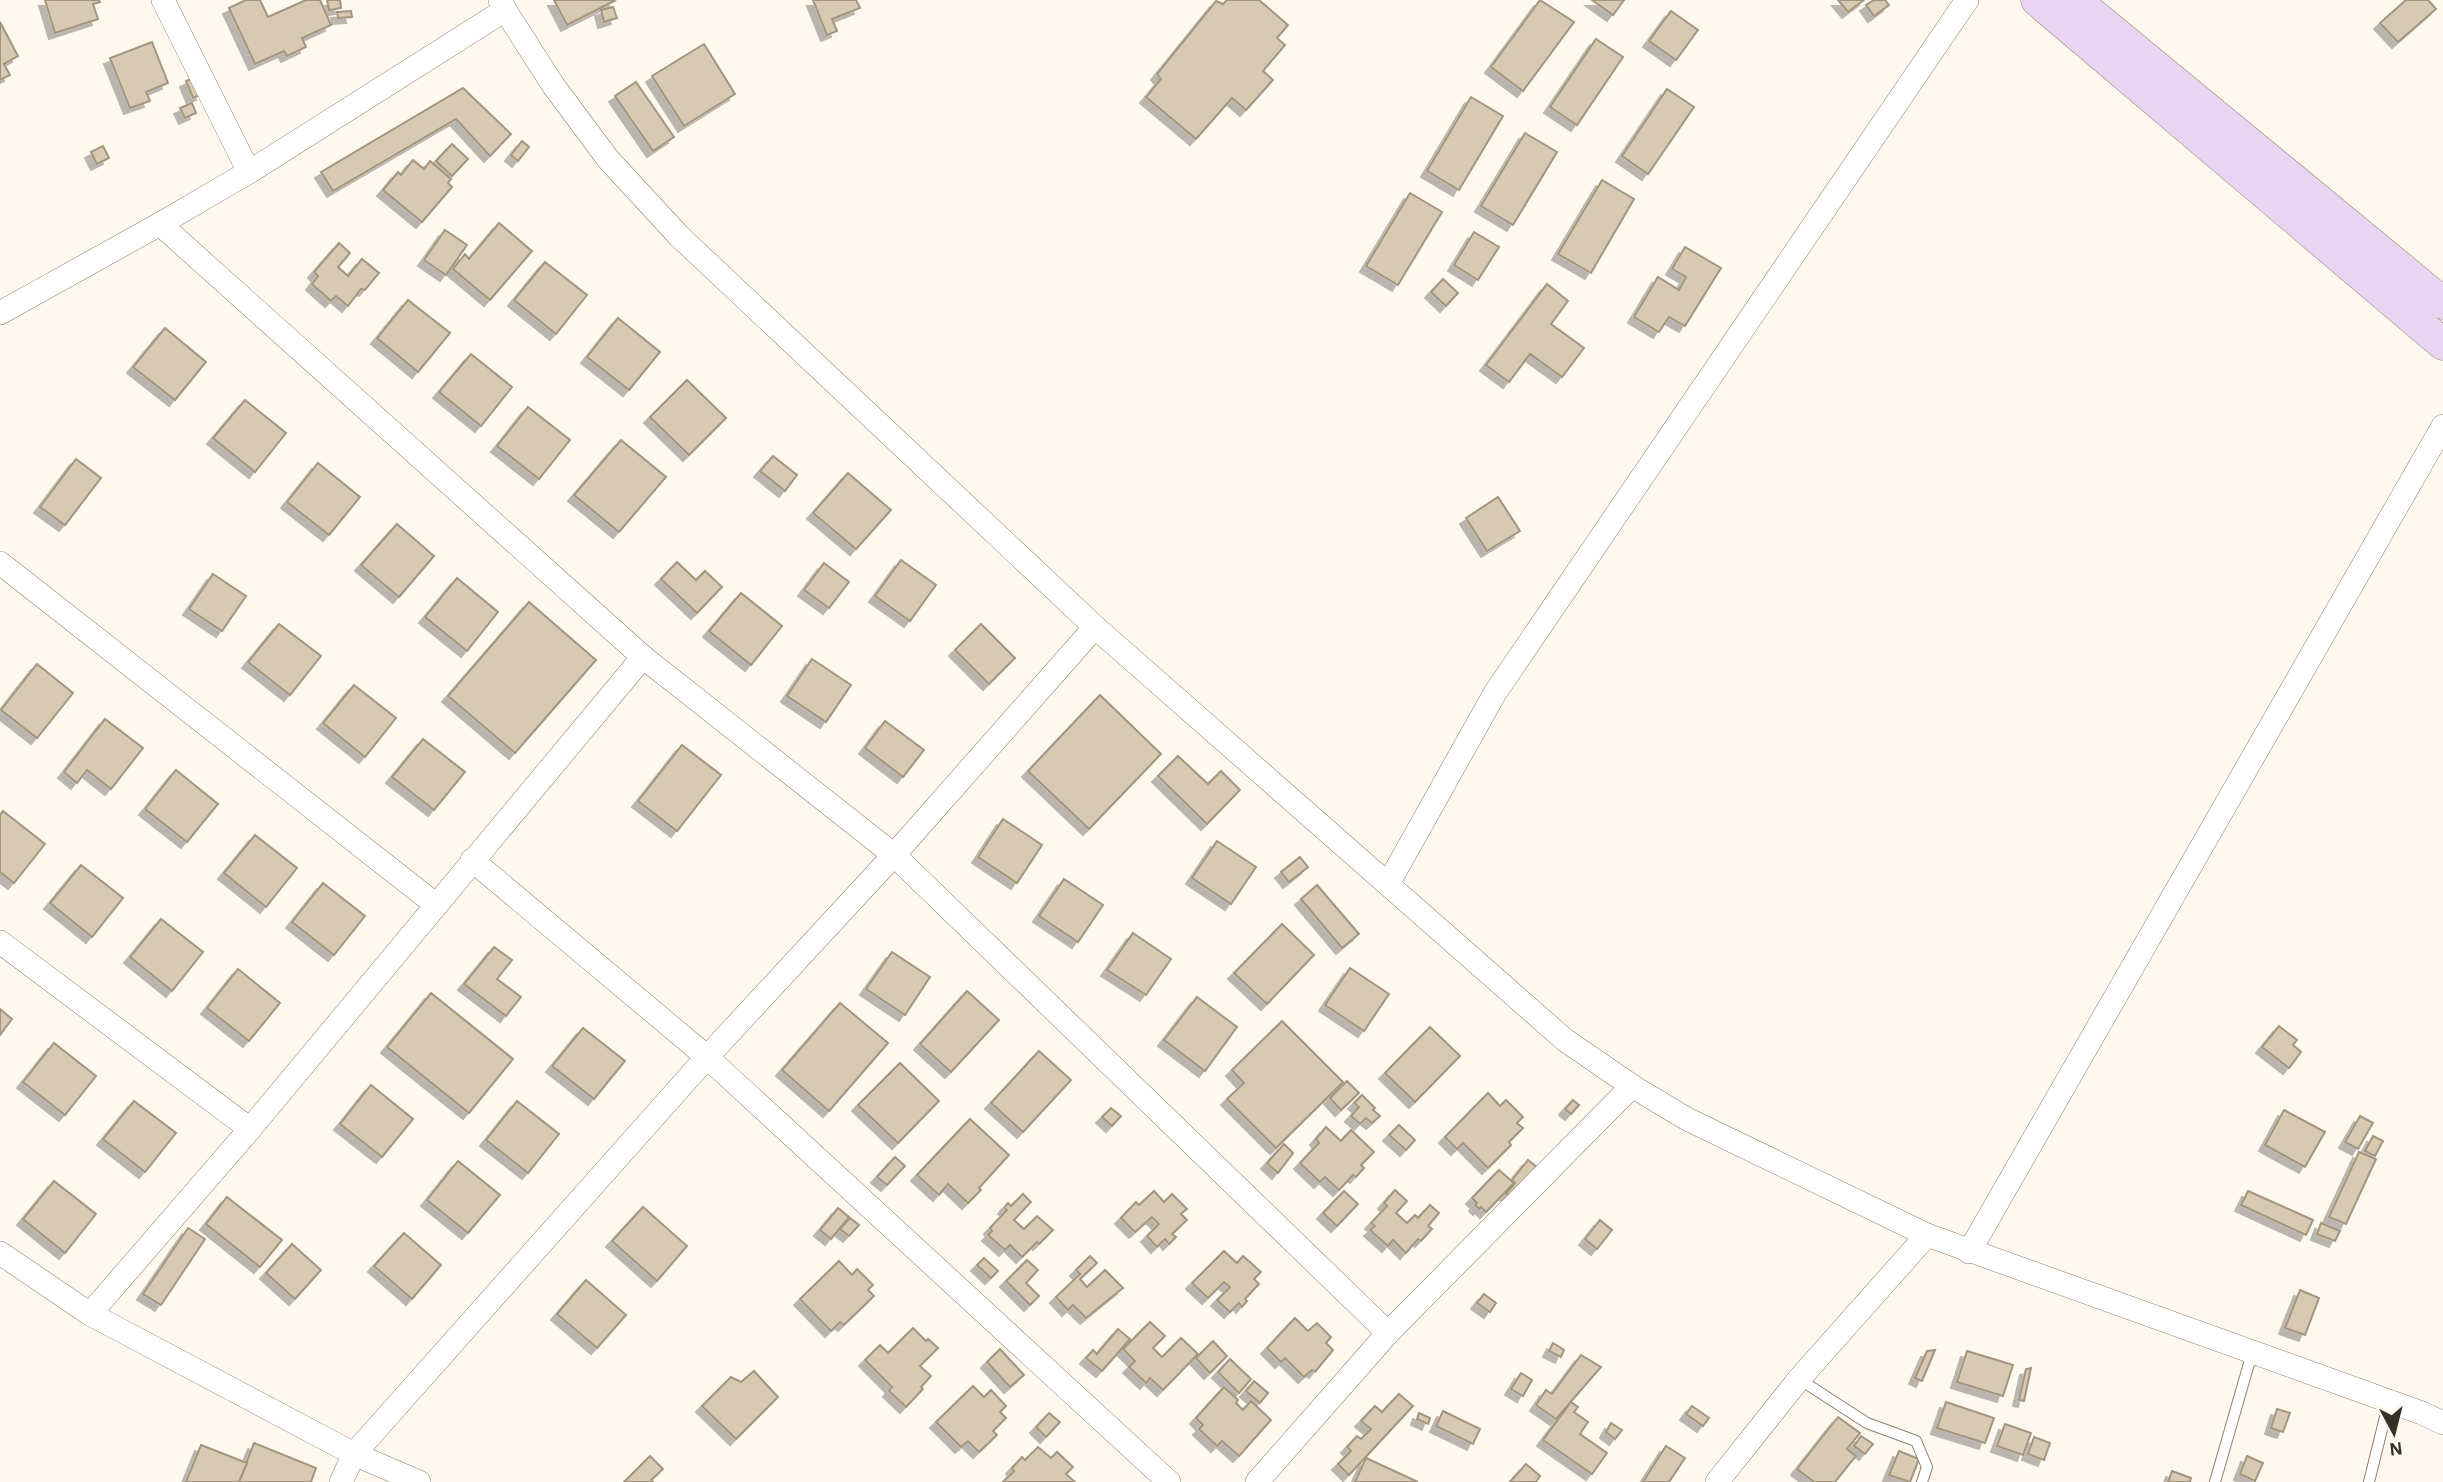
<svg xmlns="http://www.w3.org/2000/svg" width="2443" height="1482" font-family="'Alegreya Sans',sans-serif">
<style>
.building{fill:#d8c9b2;stroke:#a3957f;stroke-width:2;filter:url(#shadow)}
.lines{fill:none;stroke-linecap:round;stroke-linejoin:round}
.lane-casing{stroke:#8e806a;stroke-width:12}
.street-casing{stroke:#8e806a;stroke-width:24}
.secondary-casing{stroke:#8e806a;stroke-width:33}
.lane{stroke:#fff;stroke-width:10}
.street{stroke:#fff;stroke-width:23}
.secondary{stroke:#e9d5f2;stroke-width:32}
</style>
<defs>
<filter id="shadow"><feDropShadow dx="-6" dy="6" stdDeviation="0" flood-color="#0004"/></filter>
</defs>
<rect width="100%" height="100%" fill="#fef8ef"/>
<g class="building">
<polygon points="45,0 99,0 100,2 93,4 98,19 55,33"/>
<polygon points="246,0 260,0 268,17 306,0 320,0 331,25 302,38 306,47 287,56 284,51 255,64 229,8"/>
<polygon points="327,0 340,0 341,8 329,10"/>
<polygon points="554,0 616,0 567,25"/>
<polygon points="813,0 856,0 860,8 832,19 837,31 827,35"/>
<polygon points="1227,0 1259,0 1288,25 1277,38 1285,45 1263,71 1273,80 1246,110 1232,98 1196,139 1146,97 1161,79 1157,74 1216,1 1223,4"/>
<polygon points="1540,0 1574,22 1523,91 1491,67"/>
<polygon points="1592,0 1624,0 1613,15"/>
<polygon points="1838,0 1864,0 1848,12"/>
<polygon points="1874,0 1885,0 1889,5 1874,16 1866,5"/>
<polygon points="2406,0 2428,0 2436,9 2398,42 2380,23"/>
<polygon points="613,7 617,18 604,22 601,10"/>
<polygon points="351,11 352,17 338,18 337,12"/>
<polygon points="1671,11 1698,30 1676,60 1649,41"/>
<polygon points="0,22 18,56 4,64 10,75 0,80"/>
<polygon points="1596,39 1623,57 1577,125 1550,107"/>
<polygon points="152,42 168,83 146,92 150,101 130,108 110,58"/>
<polygon points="704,44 735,94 684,126 652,76"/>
<polygon points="195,77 202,94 193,98 186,81"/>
<polygon points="636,82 674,137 653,151 615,96"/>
<polygon points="463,88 511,134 490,156 456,119 333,191 321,172"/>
<polygon points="1667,89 1694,107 1648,174 1622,156"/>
<polygon points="1471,97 1503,116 1459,190 1427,171"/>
<polygon points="192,103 196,113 185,118 180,108"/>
<polygon points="1525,133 1557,152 1513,225 1481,206"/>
<polygon points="522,141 529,147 518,161 511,155"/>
<polygon points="452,144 468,159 452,176 436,161"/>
<polygon points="103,146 109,158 97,164 91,152"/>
<polygon points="413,160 424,169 430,161 451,179 448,183 452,187 422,222 383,190 398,172 401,175"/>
<polygon points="1602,180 1634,199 1591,273 1558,254"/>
<polygon points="1410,193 1442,212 1398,285 1366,266"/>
<polygon points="499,223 532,251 490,300 453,269 465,254 469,259"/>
<polygon points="445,230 467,245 446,275 424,260"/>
<polygon points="1474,232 1499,247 1478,280 1454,265"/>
<polygon points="339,243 350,253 338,267 348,276 362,259 379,273 365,290 361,289 348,306 336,296 331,301 312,284 318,276 314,272"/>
<polygon points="1685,247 1721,268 1685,326 1669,317 1659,332 1634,317 1658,277 1679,290 1686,277 1672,269"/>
<polygon points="545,262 587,295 556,334 514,300"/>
<polygon points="1443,279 1458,293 1446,306 1431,292"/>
<polygon points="1547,284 1568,301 1551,324 1584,348 1562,377 1530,354 1509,382 1486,365"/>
<polygon points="408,300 450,333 418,372 377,338"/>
<polygon points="618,318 660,352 629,390 587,357"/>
<polygon points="165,328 206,362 175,400 133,367"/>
<polygon points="471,354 512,387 481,426 439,392"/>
<polygon points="687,380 726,418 689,455 650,417"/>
<polygon points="245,400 286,433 255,472 213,438"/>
<polygon points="528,407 570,440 539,479 497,446"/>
<polygon points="621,440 666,477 619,532 574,495"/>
<polygon points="773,456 797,475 785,491 760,471"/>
<polygon points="76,459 101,478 65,525 40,507"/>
<polygon points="318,463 360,497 329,535 287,502"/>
<polygon points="848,473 891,510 856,549 813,513"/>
<polygon points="1498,497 1520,531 1487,551 1466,518"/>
<polygon points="397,524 434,556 399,597 361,565"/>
<polygon points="901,560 936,585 910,621 875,596"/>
<polygon points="677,562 696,580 705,571 722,587 697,613 661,579"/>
<polygon points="824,563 849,582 829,608 804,590"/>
<polygon points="213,574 246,596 222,631 189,609"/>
<polygon points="457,578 498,612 467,651 425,617"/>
<polygon points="741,593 782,626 751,665 709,631"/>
<polygon points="529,602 596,660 515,753 448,696"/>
<polygon points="279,624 321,656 290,695 248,662"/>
<polygon points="981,624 1015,658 989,684 955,650"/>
<polygon points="812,659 851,685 826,722 787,696"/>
<polygon points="37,664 73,693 37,738 1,710"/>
<polygon points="354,685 396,718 365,757 323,723"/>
<polygon points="1100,695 1161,754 1089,829 1028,771"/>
<polygon points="105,719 143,748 111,789 87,770 77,783 64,772"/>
<polygon points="885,721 924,750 903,777 865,748"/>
<polygon points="423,739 465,772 434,810 392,777"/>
<polygon points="682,745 721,775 677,831 638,801"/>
<polygon points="1178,756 1208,784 1221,771 1240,790 1207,824 1158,776"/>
<polygon points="176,770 218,804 187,842 145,809"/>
<polygon points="3,811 45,844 14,883 0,872 0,815"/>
<polygon points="1003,819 1042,845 1017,883 978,857"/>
<polygon points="255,835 297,868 266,907 224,873"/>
<polygon points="1217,841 1256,867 1231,904 1192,878"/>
<polygon points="1300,857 1308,867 1289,882 1281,872"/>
<polygon points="81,865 123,898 92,937 50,903"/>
<polygon points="1064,879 1103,905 1078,942 1039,916"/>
<polygon points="323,883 365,916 334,955 292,922"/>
<polygon points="1317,885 1359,934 1342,948 1301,899"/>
<polygon points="161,919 203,952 172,991 130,957"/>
<polygon points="1282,924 1314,955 1267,1004 1234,973"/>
<polygon points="1133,933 1171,959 1146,995 1107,970"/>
<polygon points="494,947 512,960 497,979 521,997 506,1016 464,984"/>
<polygon points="892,952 930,977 905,1015 866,989"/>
<polygon points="1350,968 1389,994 1364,1031 1325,1005"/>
<polygon points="238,969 280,1003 249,1041 207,1008"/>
<polygon points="967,991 999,1020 951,1072 920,1044"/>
<polygon points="431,993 513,1059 469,1113 387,1047"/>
<polygon points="1197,997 1237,1027 1205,1071 1164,1040"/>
<polygon points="840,1003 888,1043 829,1111 782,1070"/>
<polygon points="0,1009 12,1019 0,1035"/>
<polygon points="1282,1021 1343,1082 1276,1148 1227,1099 1244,1083 1232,1070"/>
<polygon points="2279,1026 2297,1040 2293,1045 2301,1052 2289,1068 2262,1047"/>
<polygon points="1430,1027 1460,1056 1415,1102 1385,1073"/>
<polygon points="583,1028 625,1061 594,1099 552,1066"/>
<polygon points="54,1043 96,1076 65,1115 23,1082"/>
<polygon points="1039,1051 1071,1080 1023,1132 991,1103"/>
<polygon points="900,1063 939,1101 898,1143 858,1105"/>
<polygon points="1347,1081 1359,1093 1341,1110 1330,1098"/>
<polygon points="371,1085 413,1119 382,1157 340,1124"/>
<polygon points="1488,1093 1500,1106 1506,1100 1523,1117 1517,1123 1523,1128 1509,1142 1511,1145 1488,1168 1463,1143 1457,1149 1445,1137"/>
<polygon points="1362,1095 1375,1108 1373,1110 1380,1116 1372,1123 1366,1118 1360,1124 1351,1116 1359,1107 1354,1103"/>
<polygon points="1573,1100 1579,1105 1571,1114 1565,1109"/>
<polygon points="134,1101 176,1133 145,1172 103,1139"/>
<polygon points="517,1101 559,1134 528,1173 486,1140"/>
<polygon points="1111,1108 1121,1116 1112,1126 1102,1117"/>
<polygon points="2284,1110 2325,1132 2305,1167 2265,1145"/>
<polygon points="2360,1116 2373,1123 2358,1149 2345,1142"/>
<polygon points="970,1119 1009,1155 979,1188 981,1190 968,1203 948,1184 939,1195 917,1175"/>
<polygon points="1399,1125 1415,1140 1406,1150 1389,1135"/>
<polygon points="1326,1127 1341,1141 1351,1130 1374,1152 1361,1165 1364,1168 1356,1177 1353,1175 1339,1190 1325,1177 1320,1182 1300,1163 1319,1143 1316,1139"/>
<polygon points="2373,1136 2383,1141 2375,1156 2365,1151"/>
<polygon points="1284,1144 1293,1153 1278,1173 1267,1163"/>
<polygon points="2359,1152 2376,1159 2346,1224 2329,1217"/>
<polygon points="895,1157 905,1166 887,1185 877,1177"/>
<polygon points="1528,1160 1538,1168 1512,1198 1506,1194 1515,1183 1512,1180"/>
<polygon points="458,1161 500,1195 468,1233 427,1200"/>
<polygon points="1499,1170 1514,1183 1486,1212 1481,1207 1479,1209 1475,1205 1477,1203 1472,1198"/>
<polygon points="54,1181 96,1214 65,1253 23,1219"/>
<polygon points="1395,1190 1407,1201 1396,1213 1407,1223 1415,1215 1418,1218 1430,1205 1439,1213 1428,1226 1432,1229 1421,1241 1418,1239 1406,1253 1393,1240 1388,1246 1370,1230 1375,1226 1371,1223 1387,1206 1384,1203"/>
<polygon points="1154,1191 1164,1202 1172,1194 1187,1209 1181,1214 1187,1220 1172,1234 1176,1237 1169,1244 1165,1239 1157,1247 1147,1236 1159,1224 1152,1217 1135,1232 1121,1218 1136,1202 1139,1205"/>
<polygon points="1344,1191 1358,1204 1337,1226 1323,1213"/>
<polygon points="2248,1191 2313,1220 2306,1235 2241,1205"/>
<polygon points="1023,1194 1031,1202 1014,1220 1024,1229 1037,1216 1053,1230 1039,1244 1037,1242 1022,1257 1010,1245 1005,1250 988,1235 992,1231 990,1228 1007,1210 1004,1208 1008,1203 1011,1206"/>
<polygon points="227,1197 282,1240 260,1267 206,1224"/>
<polygon points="643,1207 687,1246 657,1281 612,1241"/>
<polygon points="838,1208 849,1217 831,1239 820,1230"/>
<polygon points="850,1218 859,1225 849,1236 840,1229"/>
<polygon points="1600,1220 1612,1230 1597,1249 1585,1239"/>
<polygon points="2321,1223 2340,1231 2335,1241 2317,1234"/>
<polygon points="188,1228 205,1239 161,1305 143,1294"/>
<polygon points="404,1233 441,1265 412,1299 374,1266"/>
<polygon points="292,1244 321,1270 295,1299 266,1273"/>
<polygon points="1224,1251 1237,1263 1243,1256 1261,1272 1254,1279 1259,1284 1245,1299 1247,1301 1242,1307 1239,1303 1230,1312 1217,1300 1230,1287 1224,1282 1208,1298 1192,1283"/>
<polygon points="1090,1256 1097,1263 1080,1279 1087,1287 1105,1270 1123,1288 1086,1318 1073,1305 1068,1310 1056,1297 1080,1274 1076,1270"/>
<polygon points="984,1258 998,1271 991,1278 977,1265"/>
<polygon points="1027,1260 1038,1270 1026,1283 1039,1296 1030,1305 1006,1281"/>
<polygon points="839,1261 852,1275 857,1269 873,1285 868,1290 874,1296 844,1325 840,1322 831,1331 800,1299"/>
<polygon points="586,1280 626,1315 597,1348 557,1314"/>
<polygon points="2300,1290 2319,1298 2305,1335 2285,1328"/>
<polygon points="1484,1294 1496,1303 1490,1312 1477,1303"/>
<polygon points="1295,1318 1308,1331 1317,1323 1331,1337 1326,1343 1333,1350 1315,1372 1312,1370 1304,1377 1285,1358 1281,1362 1267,1348"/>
<polygon points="1150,1322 1165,1336 1153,1348 1162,1357 1181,1338 1198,1354 1163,1390 1150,1378 1146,1383 1129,1367 1135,1361 1123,1349"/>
<polygon points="913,1328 926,1341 928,1339 938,1348 920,1366 931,1376 921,1387 923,1389 906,1407 889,1391 892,1387 865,1360 880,1345 888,1353"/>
<polygon points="1118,1329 1130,1339 1102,1371 1086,1358 1093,1350 1097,1354"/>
<polygon points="1213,1341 1227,1356 1210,1373 1196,1358"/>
<polygon points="1553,1343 1564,1350 1561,1357 1549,1351"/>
<polygon points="1000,1349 1024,1375 1010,1387 987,1362"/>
<polygon points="1935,1350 1922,1381 1915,1378 1927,1351"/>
<polygon points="1967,1351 2013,1365 2003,1396 1957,1382"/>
<polygon points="1581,1355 1601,1367 1556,1419 1536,1405 1546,1390 1552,1394"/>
<polygon points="1230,1359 1251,1379 1239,1393 1218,1372"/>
<polygon points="2031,1368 2024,1401 2019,1400 2026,1369"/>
<polygon points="754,1371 778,1397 736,1439 702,1406 731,1377 741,1382"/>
<polygon points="1521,1373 1532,1380 1523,1396 1511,1389"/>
<polygon points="1254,1381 1268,1393 1260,1403 1246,1391"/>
<polygon points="973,1386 984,1397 991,1390 1006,1406 1000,1412 1006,1418 993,1431 997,1435 979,1452 968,1441 961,1447 936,1422"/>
<polygon points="1224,1387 1238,1400 1236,1403 1243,1410 1251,1401 1271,1420 1239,1456 1222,1441 1217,1446 1199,1429 1203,1425 1196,1418"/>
<polygon points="1399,1394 1413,1406 1349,1475 1338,1464 1351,1451 1347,1447 1357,1436 1361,1439 1371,1429 1361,1421 1375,1406 1382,1412"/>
<polygon points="1571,1402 1578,1407 1574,1412 1588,1422 1580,1434 1607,1453 1592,1474 1543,1440"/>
<polygon points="1946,1402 1994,1418 1985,1443 1937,1428"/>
<polygon points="1692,1406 1709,1418 1703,1426 1686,1414"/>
<polygon points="2277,1409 2290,1413 2283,1432 2271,1428"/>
<polygon points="1443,1411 1480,1429 1473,1444 1436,1426"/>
<polygon points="1049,1413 1060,1422 1046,1437 1036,1427"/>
<polygon points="1419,1413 1430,1418 1428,1424 1417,1419"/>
<polygon points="1838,1417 1860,1433 1847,1449 1856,1456 1835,1482 1814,1482 1797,1469"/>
<polygon points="1611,1423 1622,1430 1615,1439 1606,1432"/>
<polygon points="2005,1424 2031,1433 2023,1455 1997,1446"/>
<polygon points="1861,1436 1873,1444 1865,1454 1854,1446"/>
<polygon points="2034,1437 2050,1443 2044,1460 2028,1454"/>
<polygon points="254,1443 316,1468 311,1482 239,1482"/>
<polygon points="201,1445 247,1463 239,1482 186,1482"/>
<polygon points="1666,1446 1685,1458 1669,1482 1643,1482"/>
<polygon points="1038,1447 1051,1458 1057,1452 1073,1467 1066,1474 1075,1482 1003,1482 1014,1471 1012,1468 1022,1457 1025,1460"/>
<polygon points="1899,1451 1919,1459 1910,1482 1889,1475"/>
<polygon points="650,1456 663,1469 651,1480 653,1482 624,1482"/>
<polygon points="2247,1456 2263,1463 2255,1481 2240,1474"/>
<polygon points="1366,1458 1418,1482 1355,1482"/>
<polygon points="1526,1464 1540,1476 1536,1482 1510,1482"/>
<polygon points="2172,1471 2191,1478 2190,1482 2168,1482"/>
</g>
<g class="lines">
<g class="lane-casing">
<g id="lane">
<polyline points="1799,1379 1867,1423 1916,1441 1927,1467 1922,1482"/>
<polyline points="2215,1482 2252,1353"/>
<polyline points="2369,1482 2389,1401"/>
</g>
</g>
<g class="street-casing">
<g id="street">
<polyline points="163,0 249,172"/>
<polyline points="500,0 505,10 553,85 608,159 679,236 1095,627 1565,1040 1632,1086 1687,1119 1927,1235 2422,1413 2443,1423"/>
<polyline points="160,224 643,657 894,855 1388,1333"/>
<polyline points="0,313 160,224 249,172 505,10"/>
<polyline points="0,563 435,904"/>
<polyline points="472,860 707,1057 1169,1482"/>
<polyline points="1388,884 1495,693 1967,0"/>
<polyline points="0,942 250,1129"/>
<polyline points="1969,1252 2443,426"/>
<polyline points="0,1253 90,1314 354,1454 419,1482"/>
<polyline points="90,1314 250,1129 643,657"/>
<polyline points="341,1482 354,1454 707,1057 894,855 1095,627"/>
<polyline points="1257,1482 1388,1333 1632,1086"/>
<polyline points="1717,1482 1799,1379 1927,1235"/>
</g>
</g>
<g class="secondary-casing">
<g id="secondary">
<polyline points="2037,0 2443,344"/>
<polyline points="2075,0 2443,303"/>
</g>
</g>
<use href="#lane" class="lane"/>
<use href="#street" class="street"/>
<use href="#secondary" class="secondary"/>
</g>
<g transform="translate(2394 1433) rotate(173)" stroke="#fef8ef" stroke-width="5" paint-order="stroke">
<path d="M0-5L12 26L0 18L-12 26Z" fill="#352f26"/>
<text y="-10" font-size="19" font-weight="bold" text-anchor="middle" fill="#352f26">N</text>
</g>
</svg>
